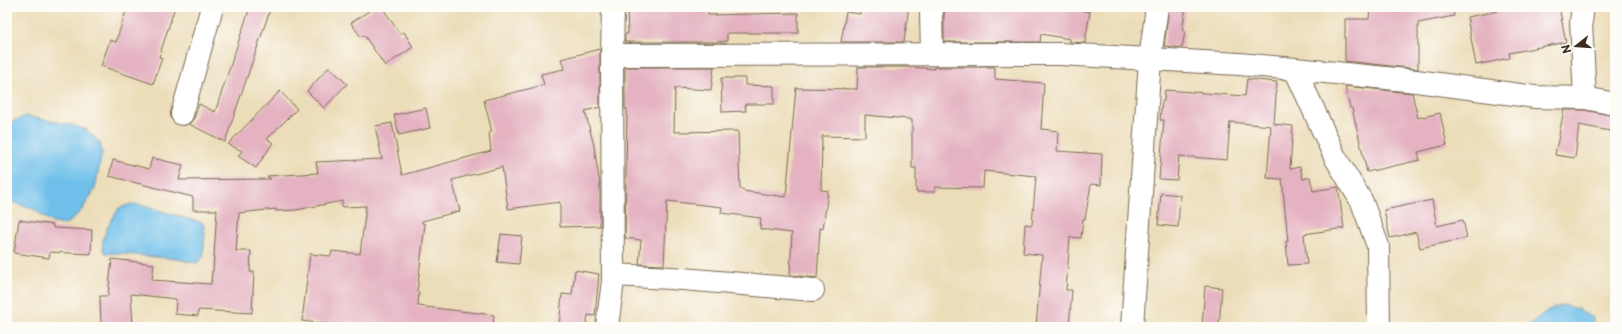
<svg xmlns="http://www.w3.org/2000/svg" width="1622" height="334" font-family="'Playpen Sans',sans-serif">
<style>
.water{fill:#6fbfea;stroke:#557484}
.building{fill:#e4b2c1}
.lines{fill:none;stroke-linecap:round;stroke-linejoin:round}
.minor-casing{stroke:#796954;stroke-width:24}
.minor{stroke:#fff;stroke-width:22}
</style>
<rect width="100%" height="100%" fill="#fdfcf7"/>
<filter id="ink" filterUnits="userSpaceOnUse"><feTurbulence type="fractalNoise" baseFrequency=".025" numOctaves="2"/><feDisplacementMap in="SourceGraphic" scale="8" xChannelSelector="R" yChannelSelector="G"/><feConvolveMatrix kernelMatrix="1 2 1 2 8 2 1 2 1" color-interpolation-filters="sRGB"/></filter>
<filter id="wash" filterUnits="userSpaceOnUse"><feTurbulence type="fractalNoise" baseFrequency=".012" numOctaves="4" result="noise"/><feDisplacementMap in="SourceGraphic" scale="16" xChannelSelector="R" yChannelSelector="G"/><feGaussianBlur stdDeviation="0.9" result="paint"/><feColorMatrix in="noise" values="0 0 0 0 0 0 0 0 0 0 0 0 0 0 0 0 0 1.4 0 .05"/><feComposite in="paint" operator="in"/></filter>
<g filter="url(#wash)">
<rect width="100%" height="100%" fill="#ecddb9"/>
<g class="water">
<polygon points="26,116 72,125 87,130 100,143 102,152 95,189 82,210 73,219 64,225 53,223 33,209 9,201 7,199 7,126 14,121"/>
<path d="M131,204L140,205L203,223L205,233L203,257L197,263L177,259L115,253L107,254C94,245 113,218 119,208Z"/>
<polygon points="1564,305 1577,309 1593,318 1593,325 1591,327 1526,327 1548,310"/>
</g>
<g id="blocks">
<g class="building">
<polygon points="127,7 175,7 159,57 162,58 153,84 101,66 110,40 116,42"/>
<polygon points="250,7 271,7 225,142 189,124 194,118 199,104 215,112"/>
<polygon points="375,7 382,7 400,34 404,32 413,47 385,66 364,35 361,37 351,23"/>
<polygon points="627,7 649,7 649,10 685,9 685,7 708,7 708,15 798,13 798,33 727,33 727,41 717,42 625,42 625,34 628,34"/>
<polygon points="861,7 909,7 904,42 841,42 846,12 860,14"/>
<polygon points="945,7 1063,7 1090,12 1085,43 1070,42 1070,39 1041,34 1040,42 944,42 944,16"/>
<polygon points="1169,7 1186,7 1182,30 1185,31 1182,48 1164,46"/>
<polygon points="1370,7 1453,7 1454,16 1418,23 1418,69 1345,61 1345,19 1369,19"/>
<polygon points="1498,7 1559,7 1566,42 1509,53 1510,58 1476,65 1467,17 1498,11"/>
<polygon points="600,49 600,107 585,111 594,146 600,185 600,226 560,227 560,202 508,209 502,167 452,180 460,211 422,221 422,223 425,224 417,292 419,292 418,306 494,315 493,327 327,327 327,324 302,321 310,254 331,256 332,251 360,254 366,206 342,207 342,201 296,210 276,211 276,209 239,213 236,251 251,251 250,272 254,272 252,313 198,310 198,316 175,314 176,299 131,294 133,326 101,327 100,296 108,296 112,259 154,264 152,280 211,284 212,271 213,271 217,210 193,210 193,197 109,176 113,160 149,169 152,158 183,165 179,180 271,179 267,176 318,173 316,162 382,159 375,126 392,123 402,175 491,151 489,132 492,132 484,100 544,85 541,74 564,69 561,59"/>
<polygon points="329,67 347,84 324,108 307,91"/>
<polygon points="625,67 714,67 711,90 675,88 674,132 738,131 740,189 743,189 743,191 786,197 796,88 857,89 858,67 911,67 934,69 934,67 995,67 995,79 1044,83 1041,129 1058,131 1057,151 1102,154 1101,185 1091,184 1085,219 1083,219 1081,238 1070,237 1066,290 1072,290 1069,327 1036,327 1042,255 1023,253 1025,224 1032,225 1036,176 984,171 983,188 935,187 935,192 916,192 916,168 912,168 912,120 908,119 865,115 865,137 822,136 821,190 828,191 823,229 820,228 817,278 790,275 792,233 760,229 761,218 721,213 722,207 667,201 664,265 639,264 641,240 625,238 627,109 625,109"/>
<polygon points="721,78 745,78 745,85 774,86 774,104 745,104 746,111 722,112"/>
<polygon points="1247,79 1277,82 1274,124 1293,126 1290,169 1300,167 1303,179 1310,177 1313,191 1338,187 1344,228 1304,234 1307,264 1288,265 1286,241 1288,241 1282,179 1267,178 1271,126 1230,122 1227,160 1179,156 1177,180 1159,179 1164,120 1160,120 1162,101 1164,101 1165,90 1245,96"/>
<polygon points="1345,86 1412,93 1418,118 1440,113 1447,145 1418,152 1420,160 1367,172 1352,108 1350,108"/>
<polygon points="280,91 297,109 267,139 273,143 256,168 238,156 242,151 228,144"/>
<polygon points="426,108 430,128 399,135 394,115"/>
<polygon points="1564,110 1584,110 1615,116 1615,132 1579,125 1575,158 1555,155"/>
<polygon points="1161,193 1180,195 1178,227 1158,225"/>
<polygon points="1432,200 1437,226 1463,220 1467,238 1420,248 1416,232 1390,238 1384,210"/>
<polygon points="19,220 53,225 53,228 92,230 91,254 50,252 49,258 14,253"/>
<polygon points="501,234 522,236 519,264 497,262"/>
<polygon points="575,270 599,274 595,316 588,315 586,327 559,327 562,294 572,295"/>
<polygon points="1205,286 1222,288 1219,327 1202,327"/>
</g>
</g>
</g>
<g filter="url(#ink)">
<use href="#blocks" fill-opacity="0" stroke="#796954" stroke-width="1"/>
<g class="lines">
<g class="minor-casing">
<g id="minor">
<polyline points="1583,7 1581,22 1585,98"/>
<polyline points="932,54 931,15 933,7"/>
<polyline points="612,55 1060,54 1239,64 1295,69 1416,81 1535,97 1585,98 1615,104"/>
<polyline points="1295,69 1335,157 1362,202 1378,246 1379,327"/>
<polyline points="182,114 212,7"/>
<polyline points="613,275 671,278 813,290"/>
<polyline points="607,327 613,281 612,55 613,7"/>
<polyline points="1132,327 1150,59 1157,7"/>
</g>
</g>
<use href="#minor" class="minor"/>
</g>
</g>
<rect width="1622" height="334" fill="none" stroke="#fdfcf7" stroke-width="24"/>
<g transform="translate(1576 46) rotate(253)" stroke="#fdfcf7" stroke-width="3" paint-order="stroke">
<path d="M0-3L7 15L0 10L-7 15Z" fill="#3b2a1e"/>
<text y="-6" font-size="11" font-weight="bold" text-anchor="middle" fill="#3b2a1e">N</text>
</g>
</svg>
